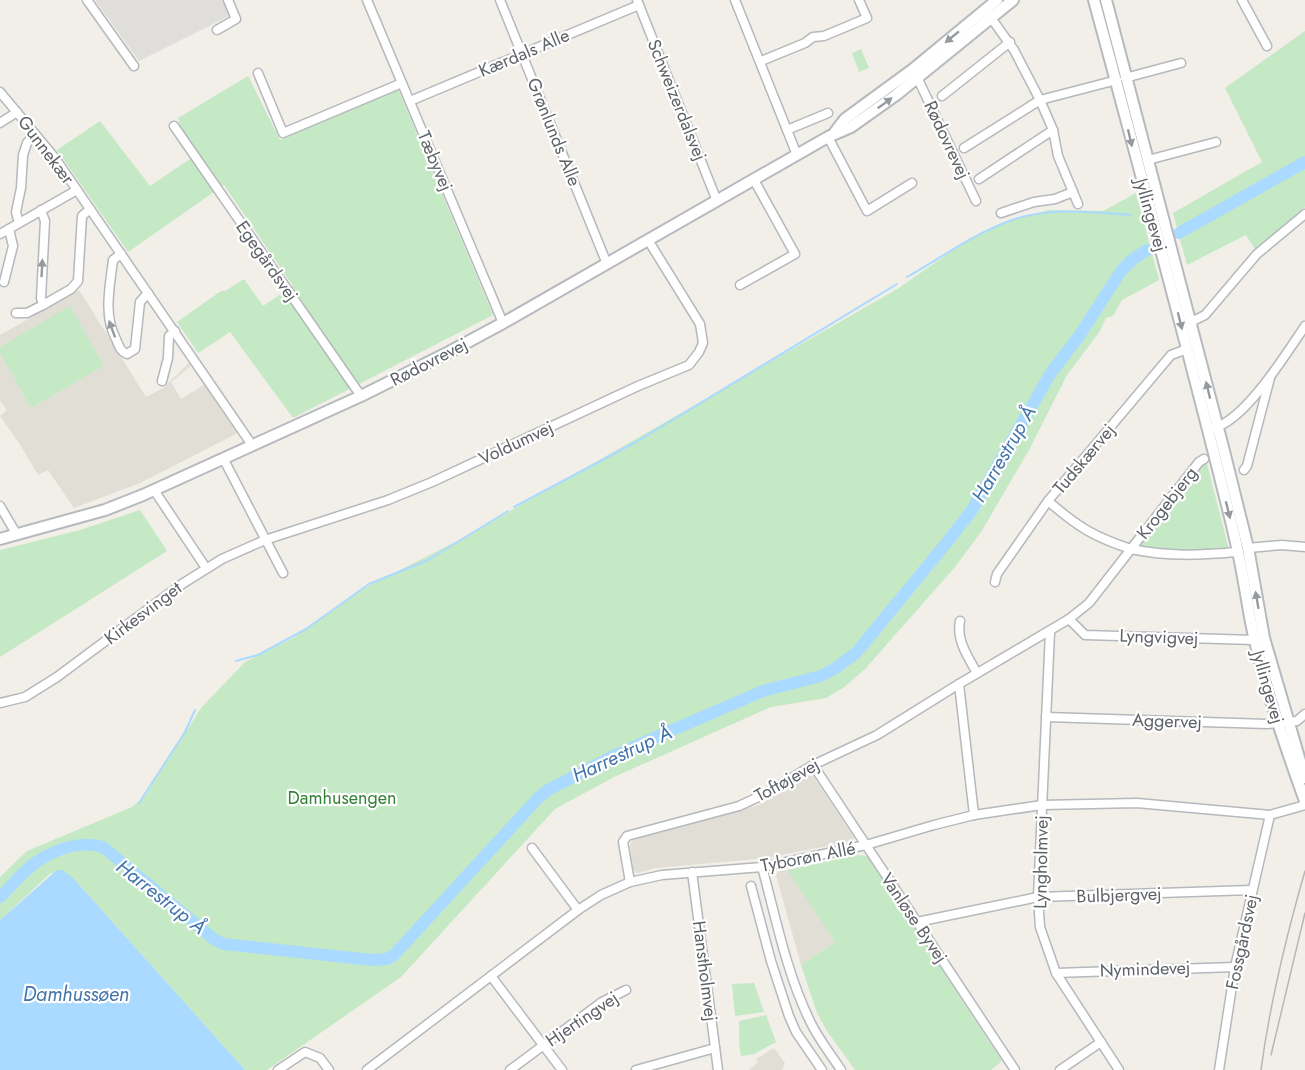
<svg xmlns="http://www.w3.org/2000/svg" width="1305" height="1070" font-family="Jost,sans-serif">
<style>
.industrial{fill:#e0deda}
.education{fill:#e1ded6;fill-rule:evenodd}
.green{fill:#c5e8c5}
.water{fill:#aadaff}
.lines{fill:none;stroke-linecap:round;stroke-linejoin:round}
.stream{stroke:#aadaff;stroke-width:2}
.river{stroke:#aadaff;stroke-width:12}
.street-casing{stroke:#b5b8bc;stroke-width:11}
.secondary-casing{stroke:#b6babf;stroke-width:14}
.street{stroke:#fff;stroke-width:8}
.secondary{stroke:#fff;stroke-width:10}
.tram{stroke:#b6b7b8;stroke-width:1.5}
.oneway{fill:#979a9d}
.labels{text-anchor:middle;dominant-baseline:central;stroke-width:4.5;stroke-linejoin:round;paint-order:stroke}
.street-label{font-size:18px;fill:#5f6368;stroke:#fff}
.park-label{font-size:18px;fill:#348238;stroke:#fff}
.water-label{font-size:20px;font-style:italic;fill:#4174aa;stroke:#fff}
</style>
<rect width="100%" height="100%" fill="#f1efe8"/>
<polygon class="industrial" points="95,0 223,0 229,16 139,61"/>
<g class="education">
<path d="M79,290L146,397L163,388L190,362L238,430L236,434L140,483L74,508L48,470L38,475L19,443L0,416L7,410L0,401V353L31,408L104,366L70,307L0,347V335ZM191,366L204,385L181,399L171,382Z"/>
<polygon points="810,775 813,776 854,838 853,841 766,858 656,868 637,873 633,870 630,845 633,840 759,805"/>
<polygon points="787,870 835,942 801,965 776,875 778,871"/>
<polygon points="774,1048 785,1063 782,1070 749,1070 758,1062 756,1059"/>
</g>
<g class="green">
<polygon points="1305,31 1305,207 1255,249 1246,235 1187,265 1173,213 1262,162 1225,88"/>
<polygon points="861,49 869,68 859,72 852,53"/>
<polygon points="248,76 280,140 398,89 493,315 293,418 230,332 198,353 177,322 221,291 225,291 244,279 263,306 293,286 224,185 128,252 57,150 100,121 150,186 190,159 178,118"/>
<polygon points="1136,193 1159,280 1122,300 1113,316 1106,318 1100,331 1067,375 1029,450 981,532 955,567 865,669 843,688 826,698 771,707 614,777 555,809 401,977 267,1070 245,1070 74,879 51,873 0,920 0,877 27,851 132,807 145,796 201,708 245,662 293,638 363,589 465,537 899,288 969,239 997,225 1048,210 1103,211"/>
<polygon points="70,306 104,366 31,408 0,353 0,347"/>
<polygon points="1206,460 1229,550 1157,551 1138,546"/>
<polygon points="140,510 167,551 0,657 0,550 80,530"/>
<polygon points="858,855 867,856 1002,1061 991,1070 855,1070 827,1031 817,1013 801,965 835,942 787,870"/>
<polygon points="754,983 764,1012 735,1016 732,984"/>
<path d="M766,1015L776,1042L754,1054L741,1056C738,1044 740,1033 739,1021Z"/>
</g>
<polygon class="water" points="57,870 62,870 74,879 245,1070 0,1070 0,920"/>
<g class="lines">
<g class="stream">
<path d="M907,277C941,258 975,233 1012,220C1050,207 1091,212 1131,215"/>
<polyline points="514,507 636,442 897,284"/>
<polyline points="236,661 258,655 306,629 369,584 428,560 508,511"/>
<polyline points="139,803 185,732 195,710"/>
</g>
<g class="river">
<polyline points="1179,233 1305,162"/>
<path d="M0,897C11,887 22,872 35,863C54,850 79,840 103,847L215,940L224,944L372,960L387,959L394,955L539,797L548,790L617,754L763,691L821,676L834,669L856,653L948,541L972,510L1050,374L1079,336L1121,271L1133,259L1147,250"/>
</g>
<g class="street-casing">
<g id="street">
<polyline points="87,0 134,66"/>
<polyline points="367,0 503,323"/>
<polyline points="500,0 607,264"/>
<polyline points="637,0 717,201"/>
<polyline points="735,0 797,155"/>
<polyline points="1242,0 1267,46"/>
<polyline points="989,15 1014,50 1040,100 1053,130 1058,156 1078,204"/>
<polyline points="217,30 236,19 228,0"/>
<polyline points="761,61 805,43 813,37 824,36 867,18 859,0"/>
<polyline points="258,73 283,133 402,83"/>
<polyline points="916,75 976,201"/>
<polyline points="1125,78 1181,63"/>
<polyline points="0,92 55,158 252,445"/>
<polyline points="942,96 1010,42"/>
<polyline points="410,101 639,5"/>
<polyline points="0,123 17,112"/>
<polyline points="174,126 361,396"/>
<polyline points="787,130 828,113"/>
<polyline points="828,137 867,211 912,183"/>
<polyline points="964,148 1040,100 1117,80"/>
<polyline points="1148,160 1216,142"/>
<polyline points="979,179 1053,130"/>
<polyline points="41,210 45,221 41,298 43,305 71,289 78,281 82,216 90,209"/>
<polyline points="1001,213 1034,202 1055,199 1073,192"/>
<polyline points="19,223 16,212 21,188 23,155 27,143 35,134"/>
<polyline points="0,234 77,190"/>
<path d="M121,254L113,260C110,286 103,315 116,339C119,346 120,351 127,354L135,349L140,302L148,293"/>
<polyline points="4,282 13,246 9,229"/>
<polyline points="740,285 795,254 754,180"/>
<polyline points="16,313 27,313 43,305"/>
<polyline points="1191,322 1205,315 1257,254 1305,214"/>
<polyline points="162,381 168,358 169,336 175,331"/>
<path d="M1214,428C1246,419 1286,354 1305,326"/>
<polyline points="223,458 283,573"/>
<path d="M1204,459L1199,462L1131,549C1169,557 1200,555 1238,552"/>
<polyline points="1244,470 1247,466 1270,378"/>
<polyline points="154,490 206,568"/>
<polyline points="0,506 17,535"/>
<polyline points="1248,548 1282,545 1305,547"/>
<polyline points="995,582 997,574 1048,501 1171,355 1187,349"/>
<polyline points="1069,619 1085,635 1255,640"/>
<path d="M960,621C956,640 968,657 977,673"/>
<polyline points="1050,632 1038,897 1040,927 1056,973 1119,1070"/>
<polyline points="959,684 974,815"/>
<polyline points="0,703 25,697 57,677 182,584 222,559 265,540 388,500 432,482 638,386 689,365 699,352 703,343 700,324 648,240"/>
<polyline points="1046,717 1267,724 1297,721 1305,714"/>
<polyline points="813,765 1015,1070"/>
<polyline points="532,848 578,910"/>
<path d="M762,867C776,918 786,971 809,1019C817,1037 830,1053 841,1070"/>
<polyline points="692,872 718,1070"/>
<path d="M630,882L623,842L627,836L739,806L765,794L813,765L877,735L959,684L1069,619L1089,603L1131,549C1094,537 1078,527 1048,501"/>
<polyline points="751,886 771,961 789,1016 796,1032 822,1070"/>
<polyline points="917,922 1038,897 1252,890"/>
<polyline points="1056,973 1235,967"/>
<polyline points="491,976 562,1070"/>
<polyline points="278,1070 305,1052 320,1058 329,1070"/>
<polyline points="367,1070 578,910 601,895 630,882 662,875 762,867 866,845 934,825 974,815 1042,805 1137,803 1270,815 1305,805"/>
<polyline points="510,1070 602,1002 626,990"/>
<polyline points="636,1070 715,1048"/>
<polyline points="1060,1070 1101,1042"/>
<polyline points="1219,1070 1235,967 1270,815"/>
</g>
</g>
<g class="secondary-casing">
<g id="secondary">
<path d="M1094,0C1137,159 1180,318 1220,477C1226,502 1233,527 1238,552C1245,582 1248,612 1255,641C1268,696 1286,748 1305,801"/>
<polyline points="1106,0 1224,451 1248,548 1264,638 1305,778"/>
<polyline points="835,132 845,119 912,70 997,0"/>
<polyline points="0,539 105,510 143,495 361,396 449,352 503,323 828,137 851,127 896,95 1013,0"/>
</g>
</g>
<use href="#street" class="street"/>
<use href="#secondary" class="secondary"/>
<g class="tram">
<polyline points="1271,1055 1305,913"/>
<path d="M1261,1070C1270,1002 1286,937 1305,871"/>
</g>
</g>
<defs><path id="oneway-solid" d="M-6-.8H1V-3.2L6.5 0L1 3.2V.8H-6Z" transform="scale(1.5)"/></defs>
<g class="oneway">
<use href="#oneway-solid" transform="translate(952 37) rotate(141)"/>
<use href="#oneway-solid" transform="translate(885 103) rotate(-36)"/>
<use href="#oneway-solid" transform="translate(1130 138) rotate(77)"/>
<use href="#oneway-solid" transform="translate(42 268) rotate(-87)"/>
<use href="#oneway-solid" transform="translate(1180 321) rotate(76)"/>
<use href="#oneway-solid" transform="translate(112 329) rotate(-110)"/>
<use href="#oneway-solid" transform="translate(1208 390) rotate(-104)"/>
<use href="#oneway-solid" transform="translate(1228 510) rotate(76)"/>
<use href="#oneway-solid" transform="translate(1257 600) rotate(-100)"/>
</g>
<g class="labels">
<g class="street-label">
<text transform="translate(524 53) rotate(-23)">Kærdals Alle</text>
<text transform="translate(677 100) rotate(68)">Schweizerdalsvej</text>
<text transform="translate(554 132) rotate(68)">Grønlunds Alle</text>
<text transform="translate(947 140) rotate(65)">Rødovrevej</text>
<text transform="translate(46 150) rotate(53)">Gunnekær</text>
<text transform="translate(435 161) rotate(67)">Tæbyvej</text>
<text transform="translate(1151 215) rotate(74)">Jyllingevej</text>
<text transform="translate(267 261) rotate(55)">Egegårdsvej</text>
<text transform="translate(429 362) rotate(-27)">Rødovrevej</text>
<text transform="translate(516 443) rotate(-25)">Voldumvej</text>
<text transform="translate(1084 459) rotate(-50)">Tudskærvej</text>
<text transform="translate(1167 503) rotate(-52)">Krogebjerg</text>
<text transform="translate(143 613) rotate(-37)">Kirkesvinget</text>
<text transform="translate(1159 637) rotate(2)">Lyngvigvej</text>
<text transform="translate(1268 687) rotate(74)">Jyllingevej</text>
<text transform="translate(1167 721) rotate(2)">Aggervej</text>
<text transform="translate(787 780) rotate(-29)">Toftøjevej</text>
<text transform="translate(808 857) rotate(-11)">Tyborøn Allé</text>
<text transform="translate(1041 862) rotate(-89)">Lyngholmvej</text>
<text transform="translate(1119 895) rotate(-2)">Bulbjergvej</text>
<text transform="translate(914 918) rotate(56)">Vanløse Byvej</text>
<text transform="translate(1242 942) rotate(-78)">Fossgårdsvej</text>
<text transform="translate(1145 969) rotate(-2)">Nymindevej</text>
<text transform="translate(705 971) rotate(83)">Hanstholmvej</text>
<text transform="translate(582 1019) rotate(-34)">Hjertingvej</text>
</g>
<g class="park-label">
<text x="342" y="798">Damhusengen</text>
</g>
<g class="water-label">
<text transform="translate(1004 454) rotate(-60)">Harrestrup Å</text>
<text transform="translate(622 754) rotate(-25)">Harrestrup Å</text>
<text transform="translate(161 897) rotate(38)">Harrestrup Å</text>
<text x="76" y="994">Damhussøen</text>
</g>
</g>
</svg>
